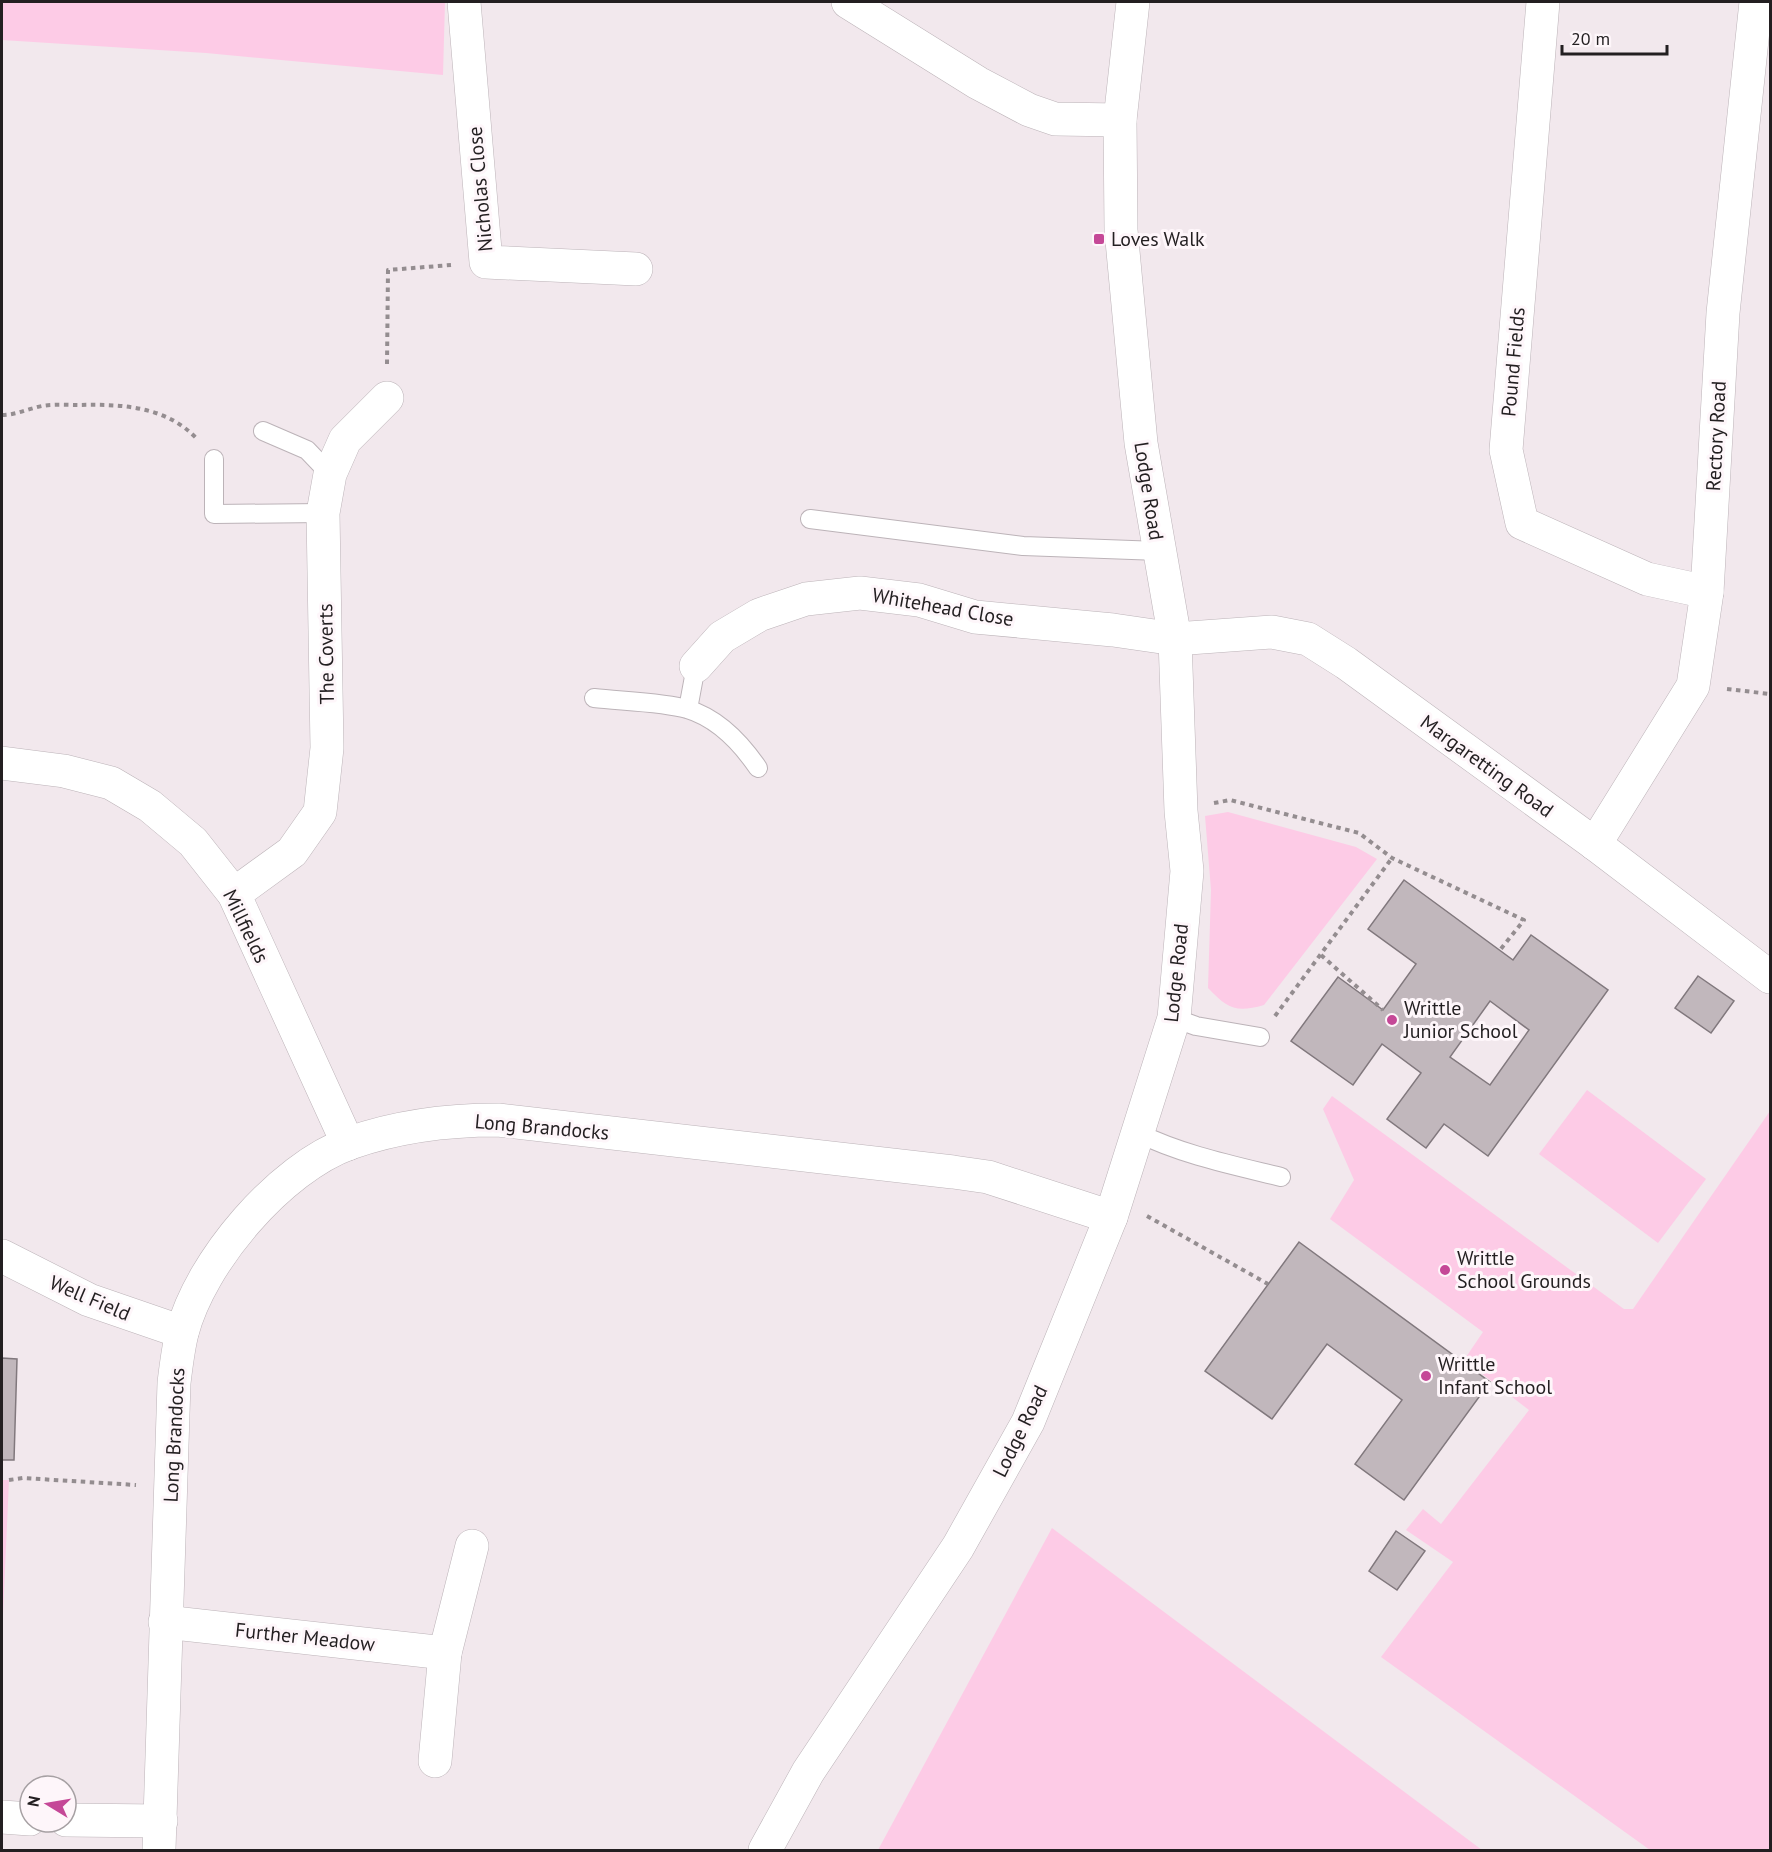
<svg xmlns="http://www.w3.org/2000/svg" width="1772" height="1852" font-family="'PT Sans',sans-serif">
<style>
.green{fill:#fdcbe6}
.building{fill:#c1b7bc;stroke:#81787d;stroke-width:1.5;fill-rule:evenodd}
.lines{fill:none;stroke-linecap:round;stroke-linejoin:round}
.lane-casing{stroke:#bcb3b8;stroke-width:20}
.street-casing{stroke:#bcb3b8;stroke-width:34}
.path{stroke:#948d90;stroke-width:4;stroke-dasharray:4.5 4.5;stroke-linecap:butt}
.lane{stroke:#fff;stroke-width:18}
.street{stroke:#fff;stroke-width:33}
.poi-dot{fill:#c54897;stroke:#fef6fa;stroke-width:2}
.labels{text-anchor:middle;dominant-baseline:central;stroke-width:6;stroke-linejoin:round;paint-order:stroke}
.street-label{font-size:20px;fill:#231f21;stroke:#fef6fa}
.poi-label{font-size:20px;fill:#231f21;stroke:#fef6fa;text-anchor:start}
</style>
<rect width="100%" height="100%" fill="#f2e8ed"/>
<g class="green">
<polygon points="2,2 445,2 443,75 206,53 2,40"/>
<path d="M1228,812L1356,847L1377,859L1264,1005C1236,1013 1228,1009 1208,988L1211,890L1205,816Z"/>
<polygon points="1587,1090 1706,1179 1658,1243 1539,1154"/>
<polygon points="1332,1096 1624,1309 1633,1309 1770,1111 1770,1850 1650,1850 1381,1657 1453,1562 1406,1530 1423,1509 1441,1524 1529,1410 1464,1360 1483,1332 1330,1219 1354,1180 1323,1109"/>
<polygon points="2,1480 9,1480 2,1638"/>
<polygon points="1052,1528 1482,1850 878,1850"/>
</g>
<g class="building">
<path d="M1404,880L1513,960L1531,935L1608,990L1488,1156L1444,1124L1426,1148L1387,1119L1421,1073L1382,1044L1353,1085L1291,1041L1338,977L1383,1010L1416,964L1368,929ZM1490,1001L1529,1030L1490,1085L1450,1057Z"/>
<polygon points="1698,976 1734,1001 1711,1033 1675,1008"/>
<polygon points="1299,1242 1490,1382 1404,1500 1355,1464 1402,1400 1327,1344 1272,1419 1205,1371"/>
<polygon points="2,1358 17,1359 14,1460 2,1460"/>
<polygon points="1396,1531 1425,1551 1397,1590 1369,1571"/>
</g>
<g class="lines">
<g class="lane-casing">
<g id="lane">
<polyline points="263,431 307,450 330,474"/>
<polyline points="214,459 214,514 323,513"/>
<polyline points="810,519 1023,546 1159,551"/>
<path d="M594,698C620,701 664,702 687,709C717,718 741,743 758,768"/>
<polyline points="688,709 696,666"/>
<polyline points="1174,1018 1196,1026 1260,1037"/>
<path d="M1138,1133C1183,1155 1232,1165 1281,1177"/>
</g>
</g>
<g class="street-casing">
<g id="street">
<polyline points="464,2 486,262 636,269"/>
<polyline points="848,2 978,83 1029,110 1055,119 1120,120"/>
<polyline points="1543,2 1506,450 1522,523 1647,579 1707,592"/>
<polyline points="696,666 722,637 759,615 806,599 860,593 919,600 975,617 1113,630 1175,639 1272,632 1308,639 1346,663 1595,844 1770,977"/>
<polyline points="2,763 64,771 111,783 150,806 193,842 234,894 348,1144"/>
<polyline points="1595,844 1693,686 1707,592 1723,313 1756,2"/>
<polyline points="234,894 292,852 320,812 327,748 323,513 330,474 345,440 387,398"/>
<polyline points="2,1256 89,1300 182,1332"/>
<polyline points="165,1622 445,1653 472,1546"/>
<polyline points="435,1761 445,1653"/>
<polyline points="2,1817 30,1819"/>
<polyline points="66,1820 161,1821"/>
<path d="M159,1850L174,1383C176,1366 178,1349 182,1333C200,1262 280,1168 350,1143C398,1126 447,1120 498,1120L953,1172L988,1177L1111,1217"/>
<polyline points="765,1850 808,1772 958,1547 1028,1422 1111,1217 1174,1018 1187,871 1181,811 1175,639 1141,443 1121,230 1120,120 1133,2"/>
</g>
</g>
<g class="path">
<polyline points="387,364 388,270 451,265"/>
<path d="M2,415C16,415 27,409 42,406C53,404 67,405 79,405C122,404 167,406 198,440"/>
<polyline points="1727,689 1770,694"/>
<polyline points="1214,803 1230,800 1359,833 1392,858 1524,920 1500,950"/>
<polyline points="1321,955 1383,1010"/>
<polyline points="1275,1016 1392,858"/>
<polyline points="1147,1216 1268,1284"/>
<polyline points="9,1480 23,1478 136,1485"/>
</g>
<use href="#lane" class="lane"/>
<use href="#street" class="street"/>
</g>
<g class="poi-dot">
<rect x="1093" y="233" width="12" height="12" rx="3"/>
<circle cx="1392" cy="1020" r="6"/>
<circle cx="1445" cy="1270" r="6"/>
<circle cx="1426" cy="1376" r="6"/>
</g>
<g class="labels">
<g class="street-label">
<text transform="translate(480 189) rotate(-95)">Nicholas Close</text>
<text transform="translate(1513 362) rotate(-85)">Pound Fields</text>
<text transform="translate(1716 436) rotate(-87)">Rectory Road</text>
<text transform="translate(1149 491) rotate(81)">Lodge Road</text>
<text transform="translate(943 607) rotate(10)">Whitehead Close</text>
<text transform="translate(326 654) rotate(-91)">The Coverts</text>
<text transform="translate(1487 766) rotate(36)">Margaretting Road</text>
<text transform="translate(246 926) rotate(64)">Millfields</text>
<text transform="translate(1176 973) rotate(-84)">Lodge Road</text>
<text transform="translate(542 1127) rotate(5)">Long Brandocks</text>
<text transform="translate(90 1298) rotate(23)">Well Field</text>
<text transform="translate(1020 1431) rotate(-64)">Lodge Road</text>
<text transform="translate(174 1435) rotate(-87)">Long Brandocks</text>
<text transform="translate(305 1637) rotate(6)">Further Meadow</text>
</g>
<g class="poi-label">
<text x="1111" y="239">Loves Walk</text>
<text x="1404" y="1008">Writtle<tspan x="1404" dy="23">Junior School</tspan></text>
<text x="1457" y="1258">Writtle<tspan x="1457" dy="23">School Grounds</tspan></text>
<text x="1438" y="1364">Writtle<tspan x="1438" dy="23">Infant School</tspan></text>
</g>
</g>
<rect width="1772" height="1852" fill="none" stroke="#231f21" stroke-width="6"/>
<g transform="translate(48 1804) rotate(281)"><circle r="28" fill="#fef6fa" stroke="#a6a0a3" stroke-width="1.5"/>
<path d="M0-4.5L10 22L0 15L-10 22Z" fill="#c54897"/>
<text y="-9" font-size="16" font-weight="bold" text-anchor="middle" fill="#231f21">N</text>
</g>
<path d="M1562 45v9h105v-9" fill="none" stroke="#231f21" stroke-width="3"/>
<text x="1571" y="45" font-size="18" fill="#231f21" stroke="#fef6fa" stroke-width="4.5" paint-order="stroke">20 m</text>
</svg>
